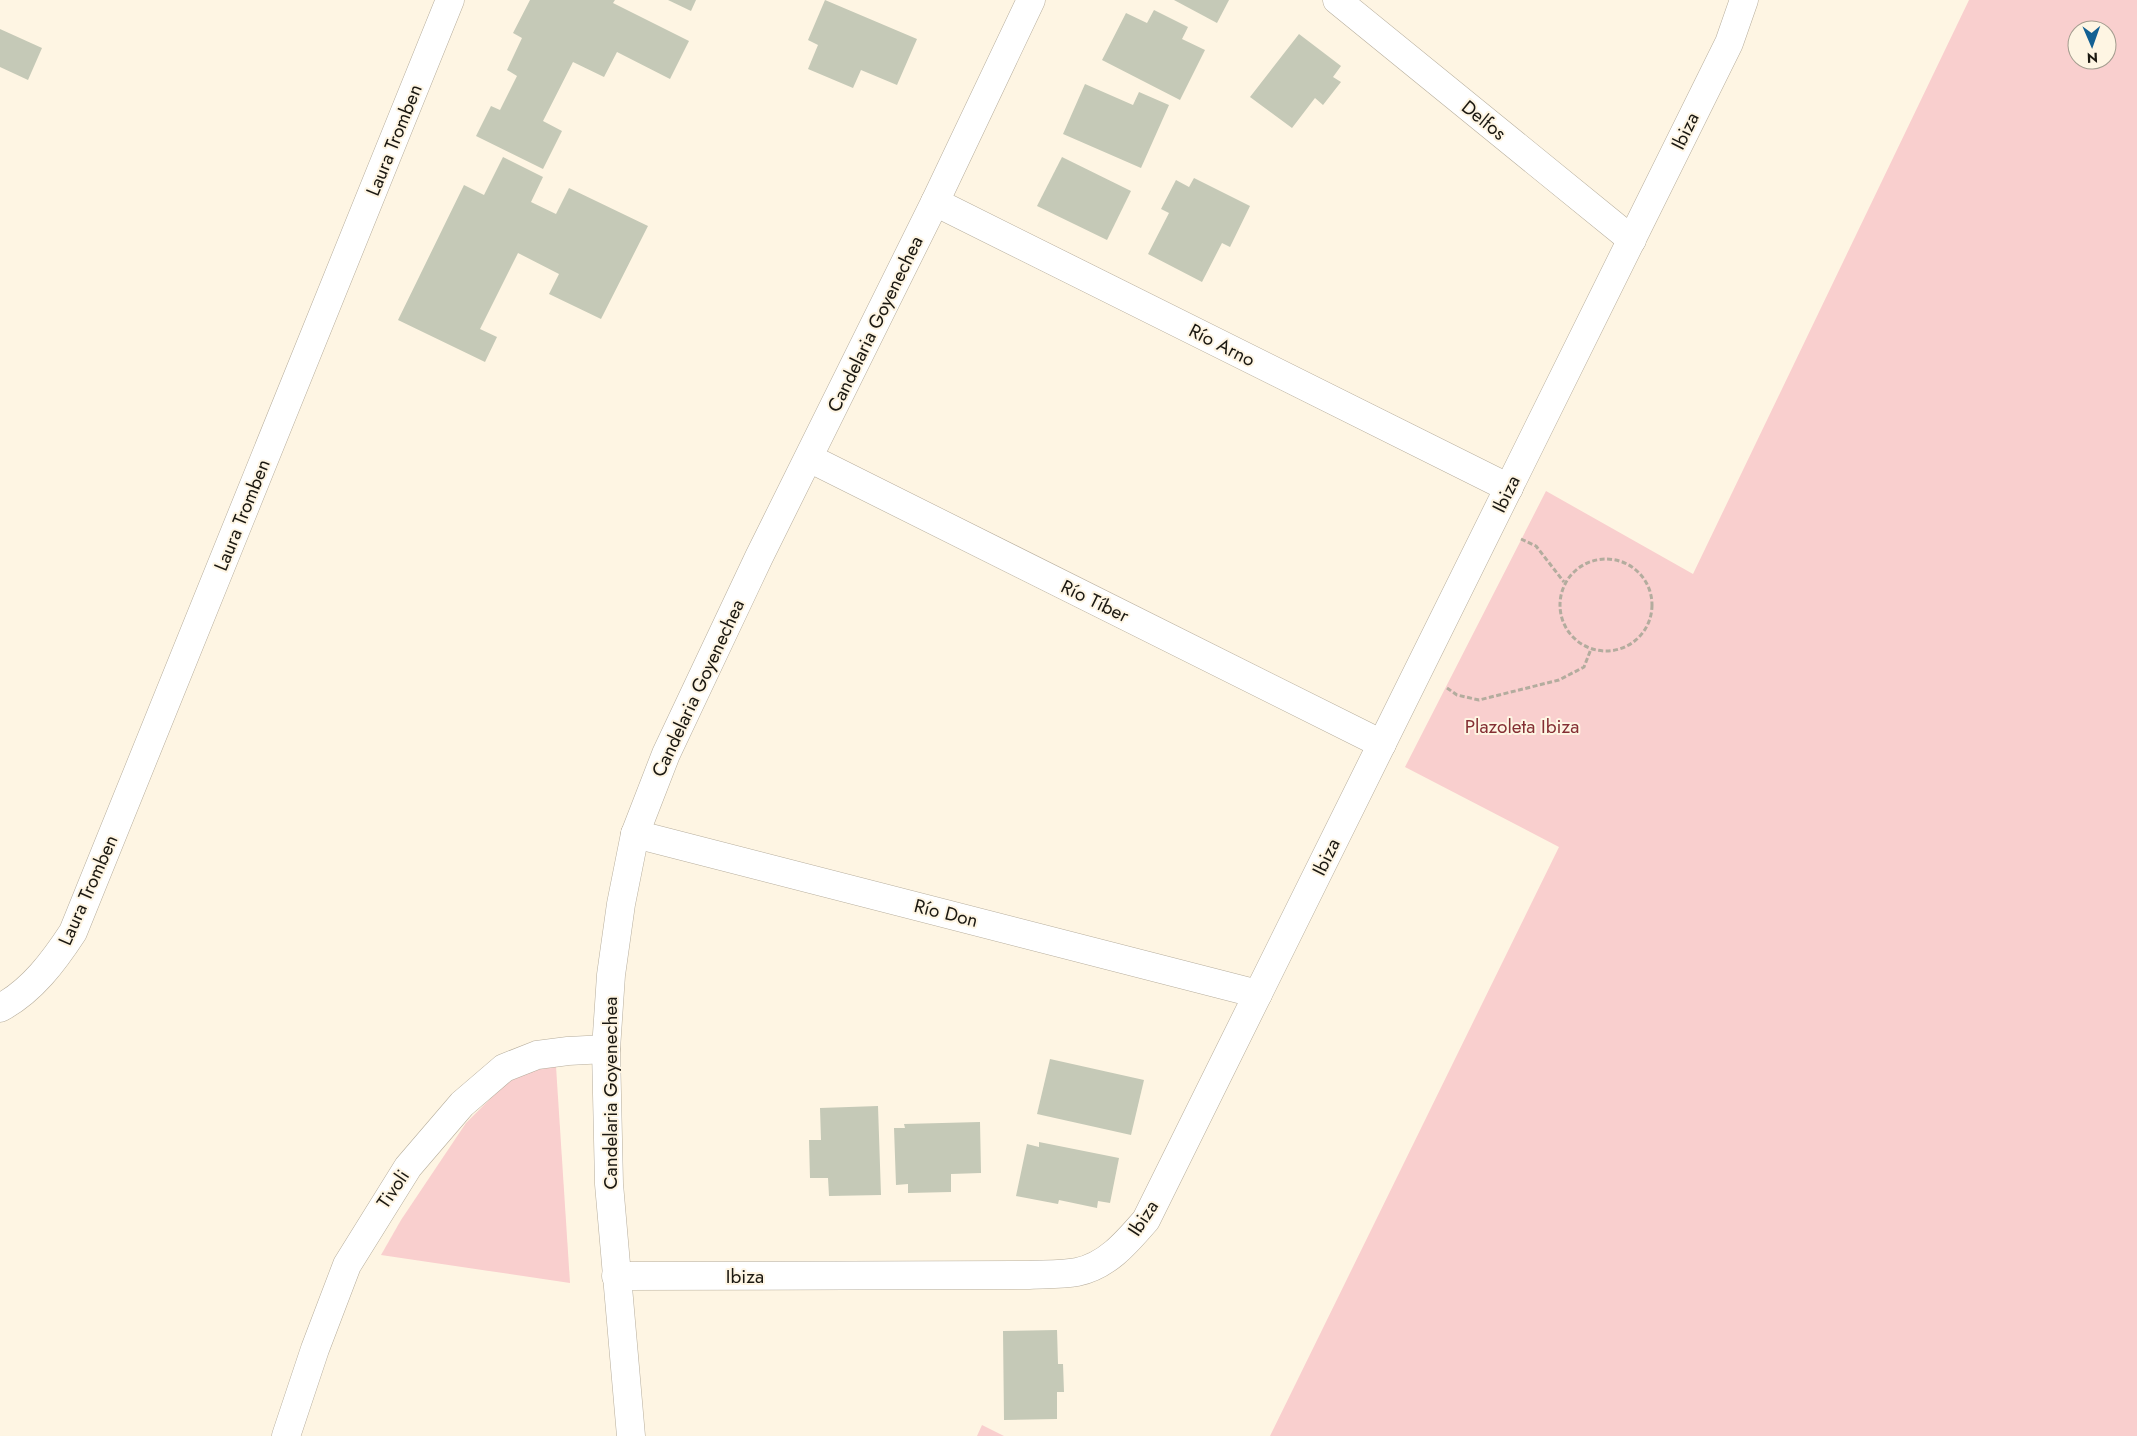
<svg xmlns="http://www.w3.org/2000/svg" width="2137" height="1436" font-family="Jost,sans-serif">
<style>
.green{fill:#f9cfce;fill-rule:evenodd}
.building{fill:#c5c9b7}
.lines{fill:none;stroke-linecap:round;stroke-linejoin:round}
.minor-casing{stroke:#b6ad9c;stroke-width:29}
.path{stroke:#b3ac9e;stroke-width:3;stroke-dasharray:5 2.5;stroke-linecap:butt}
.minor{stroke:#fff;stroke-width:28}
.labels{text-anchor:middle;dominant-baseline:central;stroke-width:4;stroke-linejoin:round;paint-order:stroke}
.street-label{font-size:19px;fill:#1b1811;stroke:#fef5e3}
.park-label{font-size:19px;fill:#842f34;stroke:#fef5e3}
</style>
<rect width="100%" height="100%" fill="#fef5e3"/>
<g class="green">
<path d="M1969,0H2137V1436H1270L1559,847L1405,767L1546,491L1693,574ZM2077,30H2107V60H2077Z"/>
<polygon points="555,1051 570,1283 381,1255 401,1220 466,1123 504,1085"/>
<polygon points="982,1425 1004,1436 977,1436"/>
</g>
<g class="building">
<polygon points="530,0 615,0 613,3 689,41 670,79 617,52 604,77 573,62 543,121 562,131 543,169 476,136 491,106 500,110 517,76 507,70 522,38 513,33"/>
<polygon points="668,0 696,0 691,11"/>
<polygon points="825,0 917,39 897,85 861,70 853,88 808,69 818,45 808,40"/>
<polygon points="1174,0 1229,0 1217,23"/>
<polygon points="1154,10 1188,27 1182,39 1205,50 1180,100 1102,60 1126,13 1147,23"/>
<polygon points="0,29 42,48 28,80 0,67"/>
<polygon points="1299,34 1341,66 1333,77 1341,82 1323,105 1315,98 1292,128 1250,97"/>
<polygon points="1085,84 1133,105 1139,92 1169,105 1141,168 1063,134"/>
<polygon points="503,157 543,177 531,202 556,214 569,188 648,226 601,319 549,294 559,274 518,253 480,329 497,337 485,362 398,320 464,185 484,195"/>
<polygon points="1062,157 1131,191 1107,240 1037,206"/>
<polygon points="1194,178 1250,206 1230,247 1222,243 1202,282 1148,254 1169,213 1161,209 1176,180 1189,187"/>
<polygon points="1050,1059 1144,1080 1131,1135 1037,1114"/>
<polygon points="878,1106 881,1195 829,1196 828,1178 810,1178 809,1140 821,1140 820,1108"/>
<polygon points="980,1122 981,1173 951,1174 951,1192 908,1193 908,1184 896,1185 894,1128 905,1128 904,1124"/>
<polygon points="1039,1142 1119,1158 1110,1203 1098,1201 1097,1208 1059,1200 1058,1204 1016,1196 1027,1144 1039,1147"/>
<polygon points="1057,1330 1058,1364 1063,1364 1064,1392 1057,1392 1057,1419 1004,1420 1003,1331"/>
</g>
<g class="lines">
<g class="minor-casing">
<g id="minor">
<polyline points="1337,0 1632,240"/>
<polyline points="935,202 1509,488"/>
<polyline points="809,458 1382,744"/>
<polyline points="635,834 1258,994"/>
<path d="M0,1008C32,991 54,961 73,932L450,0"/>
<path d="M616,1276L1026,1275C1042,1274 1061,1275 1077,1272C1107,1266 1127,1242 1146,1220L1729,43L1744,0"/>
<polyline points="286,1436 315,1349 347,1265 408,1167 462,1104 504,1068 537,1055 568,1051 606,1049"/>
<polyline points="631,1436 609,1184 606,1049 611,975 621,904 635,834 666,754 759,557 935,202 1031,0"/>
</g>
</g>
<g class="path">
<polyline points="1521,539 1536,546 1564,582"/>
<circle cx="1606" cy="605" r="46"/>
<polyline points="1447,688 1457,695 1479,700 1559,680 1584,667 1591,649"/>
</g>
<use href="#minor" class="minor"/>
</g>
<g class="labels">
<g class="street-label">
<text transform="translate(1484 120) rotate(39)">Delfos</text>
<text transform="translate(1685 131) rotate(-64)">Ibiza</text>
<text transform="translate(394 140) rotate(-68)">Laura Tromben</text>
<text transform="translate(875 324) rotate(-64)">Candelaria Goyenechea</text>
<text transform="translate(1222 345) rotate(27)">Río Arno</text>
<text transform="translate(1506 494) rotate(-64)">Ibiza</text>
<text transform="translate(242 515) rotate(-68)">Laura Tromben</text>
<text transform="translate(1095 601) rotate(26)">Río Tíber</text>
<text transform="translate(698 688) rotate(-65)">Candelaria Goyenechea</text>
<text transform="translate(1326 857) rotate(-64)">Ibiza</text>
<text transform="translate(88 890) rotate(-66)">Laura Tromben</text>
<text transform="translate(946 913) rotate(14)">Río Don</text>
<text transform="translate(610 1093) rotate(-90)">Candelaria Goyenechea</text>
<text transform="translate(393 1189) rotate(-56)">Tivoli</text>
<text transform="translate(1143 1218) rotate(-57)">Ibiza</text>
<text x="745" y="1276">Ibiza</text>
</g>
<g class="park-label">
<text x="1522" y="726">Plazoleta Ibiza</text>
</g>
</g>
<g transform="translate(2092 45) rotate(178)"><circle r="24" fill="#fef5e3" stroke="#a39d8f"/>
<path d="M0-4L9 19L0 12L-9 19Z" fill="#136093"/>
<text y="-8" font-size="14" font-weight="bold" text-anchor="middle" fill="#1b1811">N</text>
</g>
</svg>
